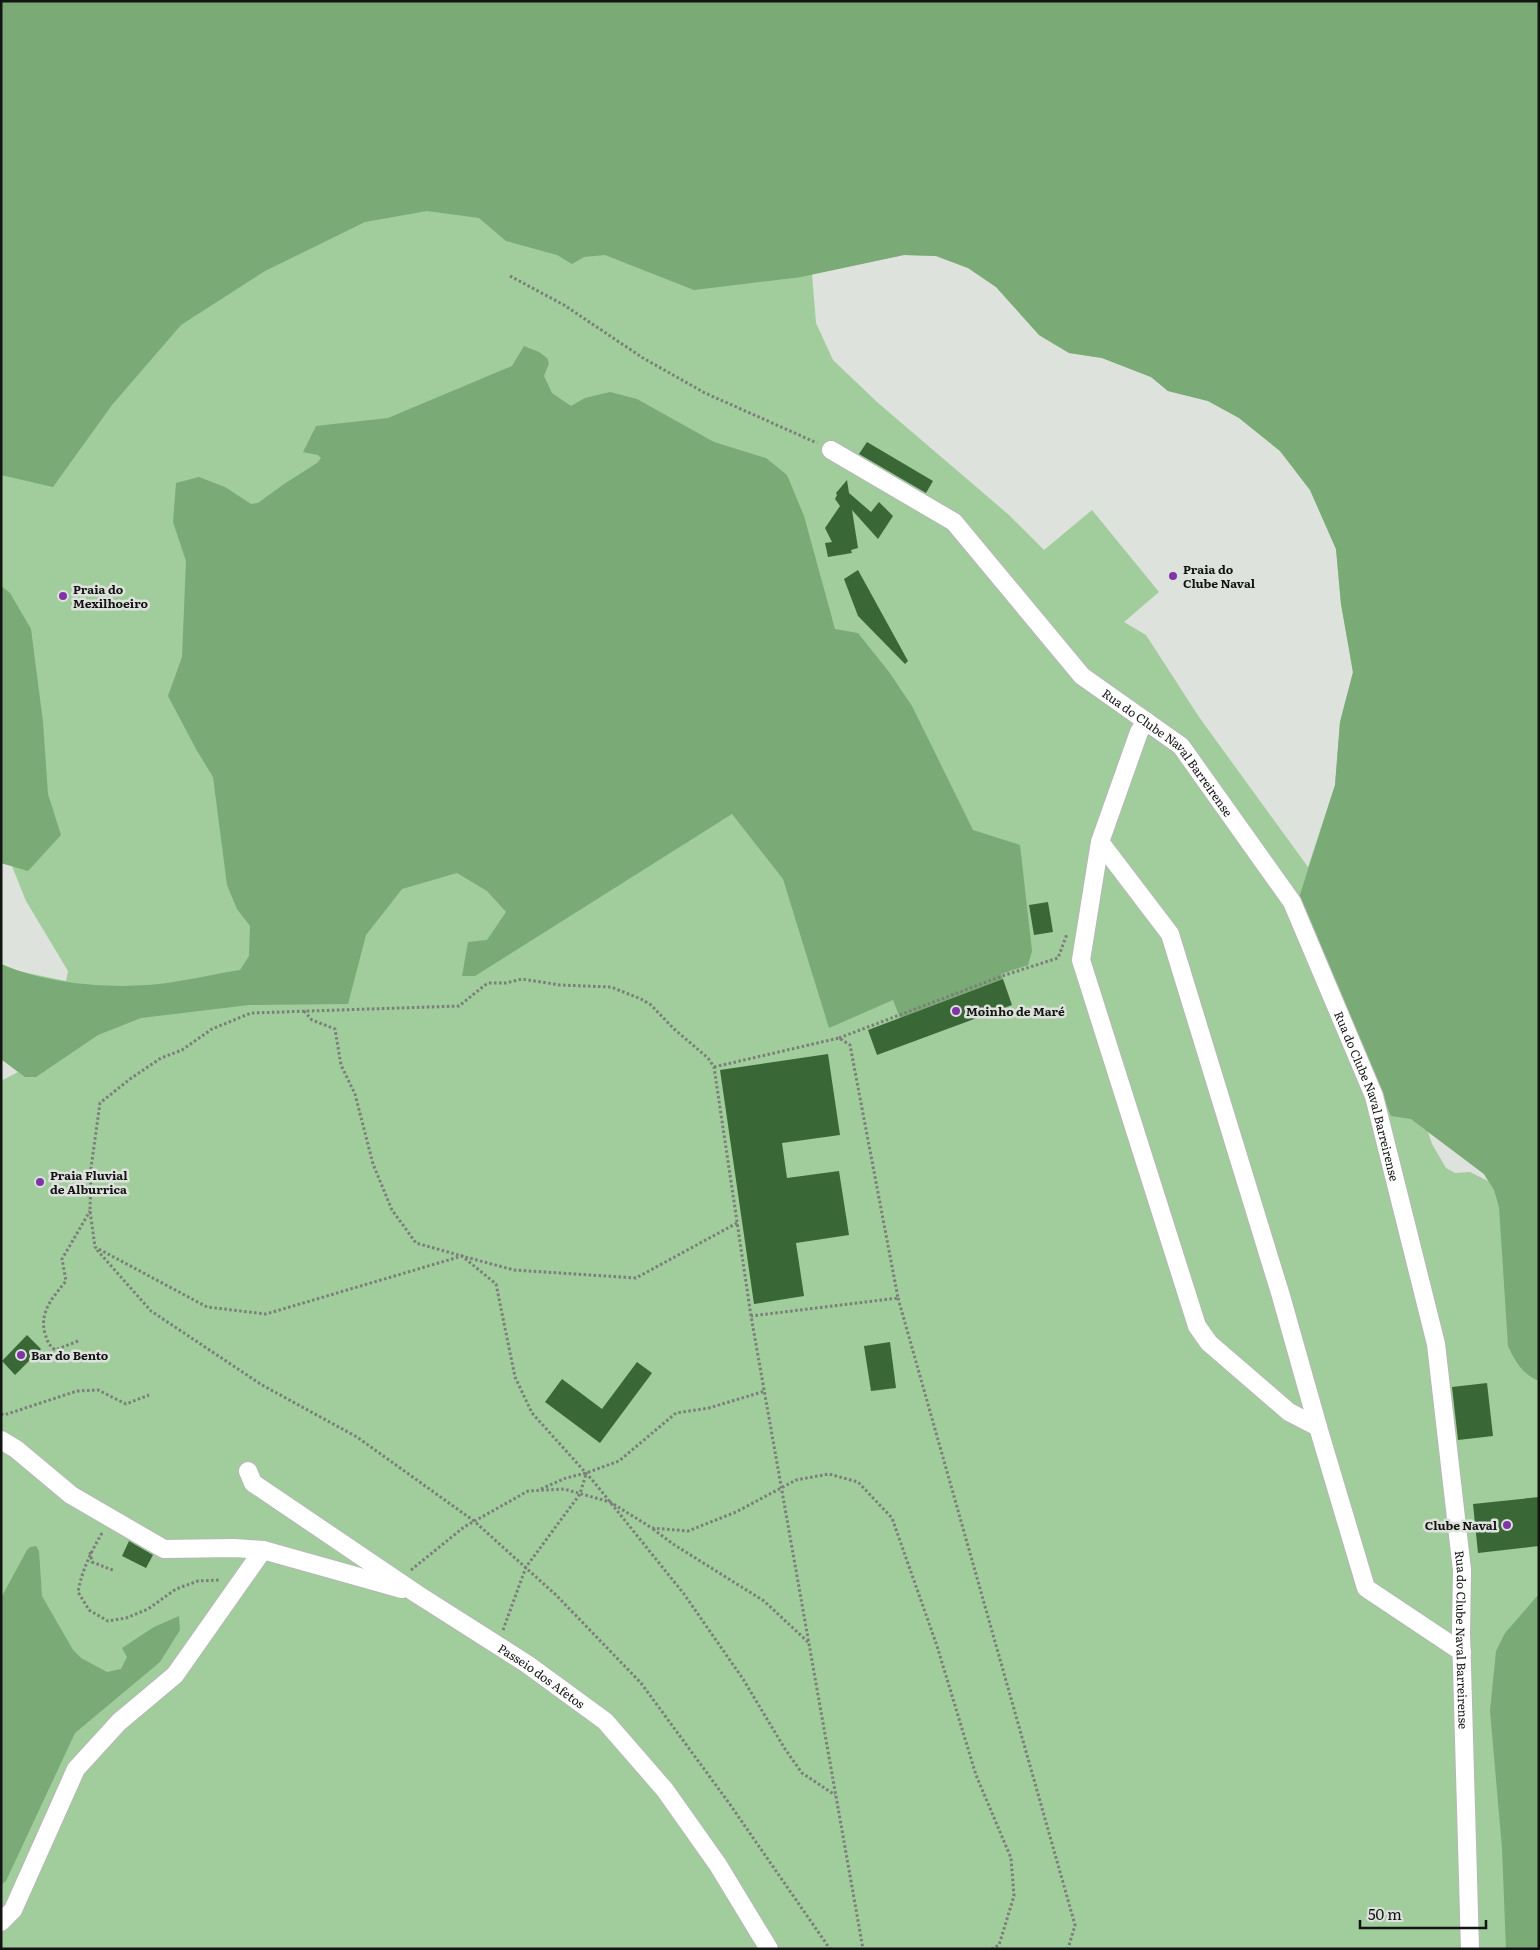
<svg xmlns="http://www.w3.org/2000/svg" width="1540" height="1950" font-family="Literata,serif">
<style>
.green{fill:#a1cc9c;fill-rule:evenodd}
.water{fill:#7aaa75}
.building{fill:#3a6736}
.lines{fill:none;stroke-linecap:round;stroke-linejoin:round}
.minor-casing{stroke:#b5b9b5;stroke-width:20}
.path{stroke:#7b7e7a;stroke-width:3;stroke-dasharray:2.5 2.5;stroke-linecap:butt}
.minor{stroke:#fff;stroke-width:18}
.poi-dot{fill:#7f35a7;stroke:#dee2dd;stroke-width:2}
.labels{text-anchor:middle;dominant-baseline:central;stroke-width:5;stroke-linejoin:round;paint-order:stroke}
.poi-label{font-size:12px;font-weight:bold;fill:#131513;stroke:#dee2dd;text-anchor:start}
.street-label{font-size:12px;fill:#131513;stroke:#dee2dd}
</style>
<rect width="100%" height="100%" fill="#dee2dd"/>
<path class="green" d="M725,1H987L1539,775V1949H1V1081L18,1072L1,1059V964L18,971L66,981L68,971L26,901L12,866L1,863V284ZM904,255L936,256L968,268L996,287L1039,335L1069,353L1102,358L1151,377L1168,391L1208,401L1239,418L1280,451L1310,490L1336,549L1341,604L1353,673L1340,722L1335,785L1308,867L1199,717L1146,635L1124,622L1159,592L1092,510L1044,550L1009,515L877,402L833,360L816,323L812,274ZM1428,1132L1484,1174L1488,1181L1470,1172L1455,1173L1446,1168L1432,1144Z"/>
<g class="water">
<path d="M1,1H1539V1381C1522,1374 1515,1361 1508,1346L1499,1207L1494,1190L1484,1174L1411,1119L1391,1116L1319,946L1298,901L1335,785L1340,722L1353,672L1341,604L1336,549L1310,490L1280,451L1239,418L1208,401L1168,391L1151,377L1102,358L1069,353L1039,335L996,287L968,268L936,256L904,255L801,277L694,290L605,255L584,257L572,264L557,255L506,241L479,218L427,211L365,222L265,271L181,325L112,405L53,487L1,475Z"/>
<path d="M524,346L539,352L547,358L549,363L544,376L552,393L571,406L585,398L610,392L637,399L714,442L766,458L787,475L804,516L835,629L858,633L889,672L912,706L973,830L1020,845L1032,951L1028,965L1001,974L1003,979L900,1018L893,1000L829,1028L783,879L732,814L475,976H462L468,942L487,940L506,912L487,891L457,873L402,889L366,935L348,1004L249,1005L141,1018L98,1035L36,1077H25L1,1059V964C52,986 125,991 179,981C200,978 219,973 240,970L249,956L250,926L237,909L227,885L213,777L196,749L168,696L182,657L186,561L173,522L176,483L199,477L225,487L251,504L258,503L284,484L317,463L321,458L318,455L303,452L316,426L388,418L512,366Z"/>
<polygon points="1,586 10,593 31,629 43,722 48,794 61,835 28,871 1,863"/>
<polygon points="36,1546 39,1551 42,1596 73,1650 81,1658 107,1672 121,1669 127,1657 122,1648 154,1627 179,1616 180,1630 160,1662 75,1733 6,1881 1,1885 1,1598 27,1550 30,1547"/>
<polygon points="1539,1594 1539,1949 1506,1949 1502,1848 1490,1711 1496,1651 1505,1633"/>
</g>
<g class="building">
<polygon points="867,442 933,481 926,493 859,454"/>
<polygon points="847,480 849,493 871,512 879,502 893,516 878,539 852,510 858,548 851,550 852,553 828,557 825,543 832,542 825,528 840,506 835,499 837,495 836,493"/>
<polygon points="858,570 908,661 905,664 858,616 844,579"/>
<polygon points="1048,902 1053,932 1034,935 1029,905"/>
<polygon points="1003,979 1012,1005 877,1055 868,1030"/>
<polygon points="828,1054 840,1135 782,1143 787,1178 839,1171 849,1235 796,1243 804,1296 754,1304 720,1070"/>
<polygon points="27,1335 41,1349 15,1375 2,1361"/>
<polygon points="890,1342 896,1388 871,1391 864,1346"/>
<polygon points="637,1362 652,1373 600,1443 545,1402 562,1379 602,1409"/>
<polygon points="1487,1383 1493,1436 1458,1440 1452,1387"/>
<polygon points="1539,1497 1539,1546 1478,1553 1473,1504"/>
<polygon points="129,1541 153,1555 146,1568 122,1556"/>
</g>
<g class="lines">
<g class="minor-casing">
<g id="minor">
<path id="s1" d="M831,450L954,522L1082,676L1181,746L1292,902L1374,1096L1436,1344L1462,1570L1461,1633L1470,1949"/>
<polyline points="1146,721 1139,732 1100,842 1081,960 1197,1326 1209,1343 1289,1412 1318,1427 1366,1588 1462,1652"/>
<polyline points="1100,842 1170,934 1281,1296 1318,1427"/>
<polyline points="1,1440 16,1449 71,1495 164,1549 234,1548 263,1550 402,1589"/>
<path id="s2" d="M248,1471L253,1483L417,1594L527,1664L605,1721L665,1790L718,1865L769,1949"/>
<polyline points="1,1922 13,1910 76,1769 119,1722 175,1675 263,1550"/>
</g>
</g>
<g class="path">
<polyline points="510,276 564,305 643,358 705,393 817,443"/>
<polyline points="304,1011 312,1020 335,1029 341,1065 355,1094 373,1164 392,1210 416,1243 462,1256 496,1284 515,1377 532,1413 594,1482 684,1594 743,1679 785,1749 802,1773 835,1795"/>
<polyline points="839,1038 1002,976 1058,958 1067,934"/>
<polyline points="714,1067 839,1038 850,1045 898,1298 751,1316"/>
<polyline points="737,1223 636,1278 514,1270 462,1256 266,1314 207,1307 95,1247 90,1211 91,1168 100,1103 130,1079 161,1058 182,1050 212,1029 251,1013 459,1006 485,985 490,983 506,983 522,979 560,985 611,987 641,999 651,1005 674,1029 708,1058 714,1067 751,1316 863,1949"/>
<polyline points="97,1250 151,1311 262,1385 357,1437 474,1521 556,1595 641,1683 729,1803 830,1949"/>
<polyline points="898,1298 1075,1925 1068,1949"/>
<path d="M78,1341L55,1350C48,1344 48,1342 45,1334C39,1312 53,1297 66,1281L62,1259L90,1211"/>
<polyline points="1,1414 4,1415 77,1391 98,1390 126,1404 149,1395"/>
<polyline points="541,1489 566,1478 586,1473 619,1461 676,1413 709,1408 765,1391"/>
<polyline points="653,1529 673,1544 764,1601 808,1642"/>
<path d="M102,1533C91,1552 82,1570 78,1592L89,1610L108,1621L126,1618L148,1609L176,1589L198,1581L221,1580"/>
<polyline points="90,1552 92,1562 115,1571"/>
<polyline points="411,1570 464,1527 528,1491 564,1489 610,1502 652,1528 688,1531 736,1512 796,1480 829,1474 858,1482 892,1518 937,1646 976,1775 1011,1858 1014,1896 999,1945 992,1949"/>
<polyline points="503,1630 526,1567 580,1494 586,1474"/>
</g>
<use href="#minor" class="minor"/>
</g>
<g class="poi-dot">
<circle cx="1173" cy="576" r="5"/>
<circle cx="63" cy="596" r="5"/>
<circle cx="956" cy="1011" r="5"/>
<circle cx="40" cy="1182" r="5"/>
<circle cx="21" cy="1355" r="5"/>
<circle cx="1507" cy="1525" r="5"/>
</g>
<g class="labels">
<g class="poi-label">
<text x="1183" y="569">Praia do<tspan x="1183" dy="14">Clube Naval</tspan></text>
<text x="73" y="589">Praia do<tspan x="73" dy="14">Mexilhoeiro</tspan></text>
<text x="966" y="1011">Moinho de Maré</text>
<text x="50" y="1175">Praia Fluvial<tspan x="50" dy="14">de Alburrica</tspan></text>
<text x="31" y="1355">Bar do Bento</text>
<text x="1497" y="1525" text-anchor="end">Clube Naval</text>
</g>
<g class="street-label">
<text stroke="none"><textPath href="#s1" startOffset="459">Rua do Clube Naval Barreirense</textPath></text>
<text stroke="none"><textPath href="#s1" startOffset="864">Rua do Clube Naval Barreirense</textPath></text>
<text stroke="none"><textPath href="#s1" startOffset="1419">Rua do Clube Naval Barreirense</textPath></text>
<text stroke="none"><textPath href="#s2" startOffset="360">Passeio dos Afetos</textPath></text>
</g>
</g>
<rect width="1540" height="1950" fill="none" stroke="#131513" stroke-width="5"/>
<path d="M1360 1920v8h126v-8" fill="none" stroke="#131513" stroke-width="2.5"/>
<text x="1368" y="1920" font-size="15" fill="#131513" stroke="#dee2dd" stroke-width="4" paint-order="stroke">50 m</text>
</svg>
